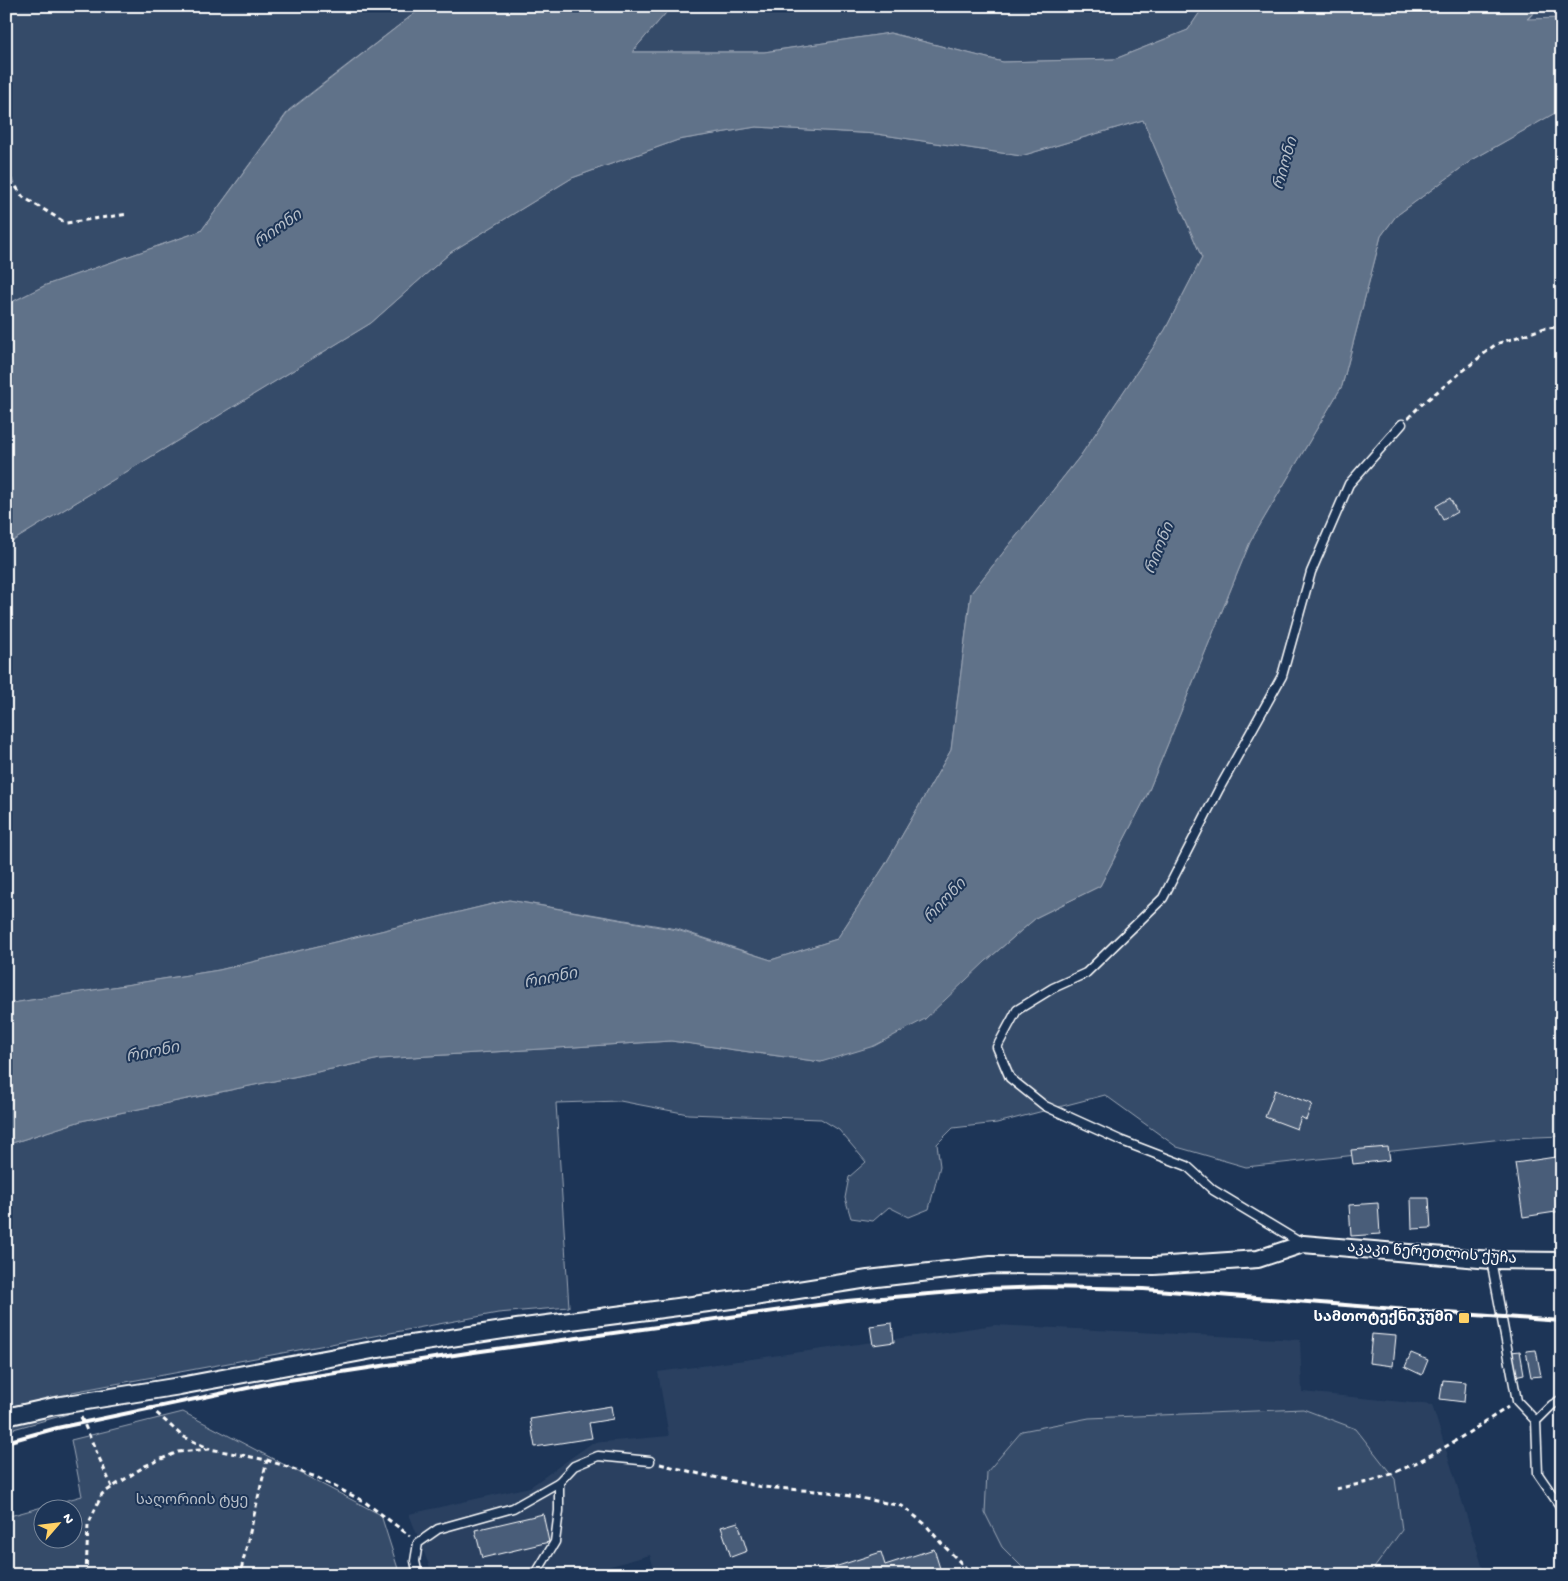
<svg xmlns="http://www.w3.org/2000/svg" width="1568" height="1581" font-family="'Gochi Hand','Noto Sans Georgian',sans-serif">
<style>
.built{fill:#2a4161}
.green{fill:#364b69;stroke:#9aa5b4;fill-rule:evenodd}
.water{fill:#617289;stroke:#a0aab8}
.building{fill:#4a5d79;stroke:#fff}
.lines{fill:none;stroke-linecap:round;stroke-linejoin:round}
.service-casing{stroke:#fff;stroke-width:11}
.minor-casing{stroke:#fff;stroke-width:20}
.path{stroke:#fff;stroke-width:3;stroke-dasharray:5 4;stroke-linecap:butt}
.service{stroke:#1d3557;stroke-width:8}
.minor{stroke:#1d3557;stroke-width:16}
.rail{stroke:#fff;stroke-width:4}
.poi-dot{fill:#ffd166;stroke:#1d3557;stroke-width:2}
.labels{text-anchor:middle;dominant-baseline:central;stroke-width:4;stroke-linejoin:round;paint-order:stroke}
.street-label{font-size:15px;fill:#fff;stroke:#1d3557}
.poi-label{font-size:15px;font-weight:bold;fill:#fff;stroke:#1d3557;text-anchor:end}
.park-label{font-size:15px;fill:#b9c0ca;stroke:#1d3557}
.water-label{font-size:16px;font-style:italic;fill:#b8c0ca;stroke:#1d3557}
</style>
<rect width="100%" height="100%" fill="#1d3557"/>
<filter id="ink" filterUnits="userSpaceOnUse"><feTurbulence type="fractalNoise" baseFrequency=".02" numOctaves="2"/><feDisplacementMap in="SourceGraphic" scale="10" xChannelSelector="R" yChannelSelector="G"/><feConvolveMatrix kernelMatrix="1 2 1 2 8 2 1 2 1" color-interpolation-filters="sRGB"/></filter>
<g filter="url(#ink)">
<polygon class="built" points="995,1325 1300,1340 1302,1392 1432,1405 1485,1575 656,1575 650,1555 578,1575 433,1575 409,1514 530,1487 592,1443 669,1436 658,1372"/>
<g class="green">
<polygon points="6,6 424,6 289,110 201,231 46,285 6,305"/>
<polygon points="672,6 1204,6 1188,30 1115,59 1003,62 890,33 764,52 632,52"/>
<polygon points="1540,6 1562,6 1562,18 1527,20"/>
<polygon points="1562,109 1562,1136 1512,1138 1246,1167 1177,1147 1105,1095 997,1123 953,1128 937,1144 940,1166 929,1209 909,1217 889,1207 873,1221 851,1218 845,1198 849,1177 866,1162 839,1130 821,1119 688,1114 620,1101 556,1103 569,1307 498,1313 72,1392 68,1414 6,1431 6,1145 81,1121 380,1059 671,1041 821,1062 986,961 1037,917 1100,886 1147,795 1250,542 1342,386 1381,236 1396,216 1472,160"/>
<polygon points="1143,120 1202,258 1165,330 1081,455 971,593 951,750 885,865 837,939 771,960 677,929 509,900 219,970 6,1004 6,545 371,323 451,252 572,178 678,140 756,127 877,134 1021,156"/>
<polygon points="1303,1409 1356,1429 1395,1479 1402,1530 1369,1575 1030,1575 1002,1547 985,1513 987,1472 1022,1431 1089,1418"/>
<path d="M183,1412L381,1515L400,1575H6V1517L82,1496L71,1440ZM72,1508V1538H42V1508Z"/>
</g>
<polygon class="water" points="424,6 672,6 632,52 764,52 890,33 1003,62 1115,59 1188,30 1204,6 1540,6 1527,19 1562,18 1562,109 1472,160 1396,216 1381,236 1342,386 1250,542 1147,795 1100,886 1037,917 986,961 925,1019 874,1046 821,1062 671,1041 380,1059 81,1121 6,1145 6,1004 219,970 509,900 677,930 771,960 837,939 885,865 951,750 971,593 1081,455 1165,330 1202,258 1143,120 1021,156 877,134 756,127 678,140 572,178 451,252 371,323 6,545 6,305 46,285 201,231 289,111"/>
<g class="building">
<polygon points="1450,498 1457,512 1443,520 1436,506"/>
<polygon points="1275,1090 1312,1104 1306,1120 1301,1117 1297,1129 1265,1117"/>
<polygon points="1388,1147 1390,1160 1353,1164 1351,1150"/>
<polygon points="1562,1156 1562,1211 1523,1217 1515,1163"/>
<polygon points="1411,1198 1429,1198 1431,1228 1412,1229"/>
<polygon points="1378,1203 1380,1234 1351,1236 1349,1205"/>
<polygon points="892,1323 894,1342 873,1345 870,1326"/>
<polygon points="1372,1334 1396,1336 1393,1366 1369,1363"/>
<polygon points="1536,1350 1541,1376 1531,1377 1526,1351"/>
<polygon points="1520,1351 1524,1374 1515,1376 1511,1352"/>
<polygon points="1411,1353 1428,1360 1422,1375 1405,1367"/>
<polygon points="1443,1380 1466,1382 1464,1402 1440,1399"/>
<polygon points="611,1406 613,1419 589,1423 592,1438 535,1447 530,1419"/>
<polygon points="543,1514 549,1542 482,1558 475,1530"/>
<polygon points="738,1522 747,1551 731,1557 721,1527"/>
<polygon points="934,1549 942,1575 810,1575 881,1552 885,1565"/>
</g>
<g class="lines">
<g class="service-casing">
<g id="service">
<polyline points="1301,1243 1213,1190 1187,1166 1122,1141 1045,1106 1010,1078 997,1047 1017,1010 1053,988 1086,973 1163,898 1219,789 1282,676 1311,572 1349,484 1402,424"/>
<polyline points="1491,1260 1501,1313"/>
<polyline points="1502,1320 1517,1401 1536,1421"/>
<polyline points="1562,1399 1552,1405 1536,1421 1538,1474 1562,1509"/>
<polyline points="418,1575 415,1561 418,1543 438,1529 513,1508 559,1482 574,1466 598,1456 650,1461"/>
<polyline points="535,1575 555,1542 559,1511 559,1482"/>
</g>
</g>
<g class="minor-casing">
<polyline id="minor" points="6,1417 55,1406 180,1386 378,1349 517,1328 754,1297 868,1279 991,1265 1154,1266 1258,1259 1303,1244 1491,1260 1562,1261"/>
</g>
<g class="path">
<polyline points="6,172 23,197 66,223 128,214"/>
<polyline points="1408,418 1421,405 1496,344 1545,328 1562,327"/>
<polyline points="150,1407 182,1436 210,1449"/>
<polyline points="81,1417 112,1487"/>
<polyline points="660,1464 704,1475 762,1487 829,1492 902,1506 925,1524 941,1543 973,1575"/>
<path d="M1336,1489C1349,1486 1362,1484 1374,1480C1423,1464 1465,1435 1508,1407"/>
<polyline points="86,1575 88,1525 102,1494 145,1466 178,1452 210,1449 267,1460 316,1477 365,1502 410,1536"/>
<polyline points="235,1575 241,1570 267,1460"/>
</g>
<use href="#service" class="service"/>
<use href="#minor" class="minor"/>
<polyline class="rail" points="6,1442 57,1428 276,1382 474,1352 847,1301 987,1289 1044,1287 1144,1289 1433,1312 1562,1321"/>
</g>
</g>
<rect class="poi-dot" x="1458" y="1312" width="12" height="12" rx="2.5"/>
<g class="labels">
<g class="street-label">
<text transform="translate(1432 1254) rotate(4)">აკაკი წერეთლის ქუჩა</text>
</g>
<g class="poi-label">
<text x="1453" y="1318">სამთოტექნიკუმი</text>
</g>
<g class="park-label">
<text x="192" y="1501">საღორიის ტყე</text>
</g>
<g class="water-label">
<text transform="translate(1287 164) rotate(-74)">რიონი</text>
<text transform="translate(279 230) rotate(-35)">რიონი</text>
<text transform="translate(1161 549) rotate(-68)">რიონი</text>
<text transform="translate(946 902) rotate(-47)">რიონი</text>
<text transform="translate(551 980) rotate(-11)">რიონი</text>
<text transform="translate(153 1054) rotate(-11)">რიონი</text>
</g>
</g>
<rect width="1568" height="1581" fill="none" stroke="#1d3557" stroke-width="25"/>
<rect x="12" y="12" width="1543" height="1556" fill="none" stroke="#fff" stroke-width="2" filter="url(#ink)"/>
<g transform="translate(58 1524) rotate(62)"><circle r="24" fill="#1d3557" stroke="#77869a"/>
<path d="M0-4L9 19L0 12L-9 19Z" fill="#ffd166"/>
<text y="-8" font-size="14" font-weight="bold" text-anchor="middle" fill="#ffffff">N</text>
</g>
</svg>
